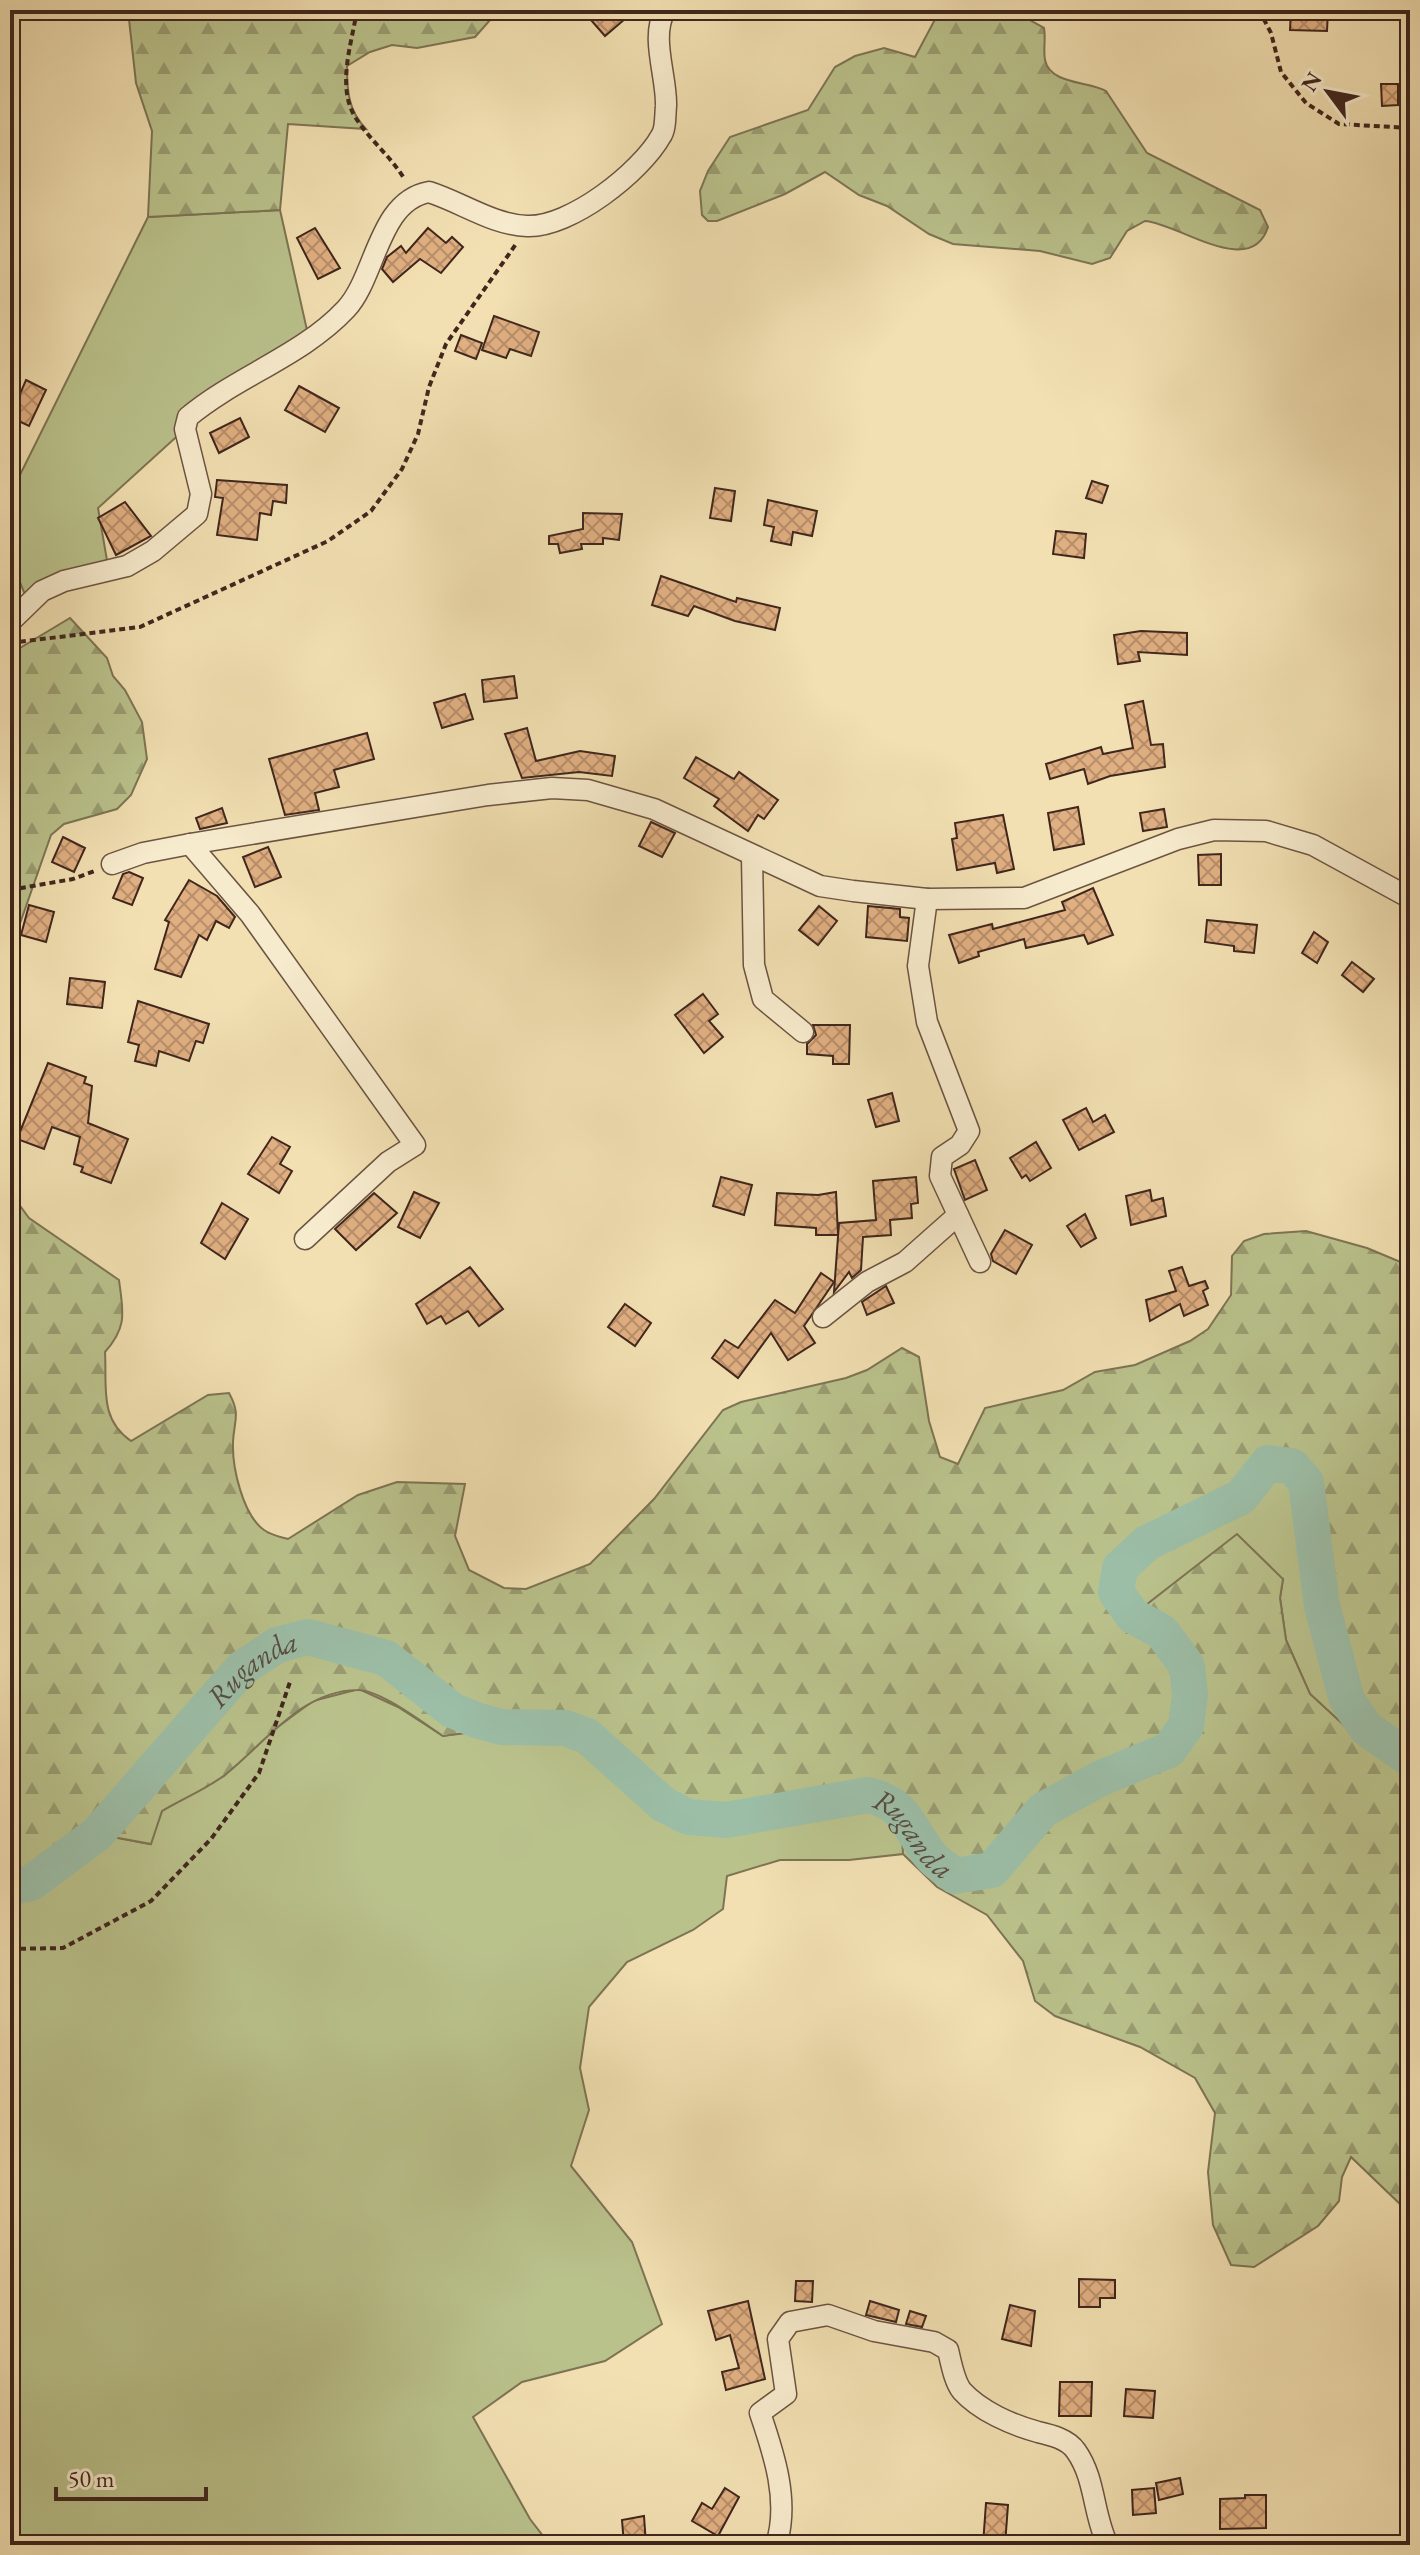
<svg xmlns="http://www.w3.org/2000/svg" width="1420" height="2555" font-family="'EB Garamond',serif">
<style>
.green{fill:#bac28c;stroke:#7d7454;stroke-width:2}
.forest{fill:url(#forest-firs);stroke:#7d7454;stroke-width:2;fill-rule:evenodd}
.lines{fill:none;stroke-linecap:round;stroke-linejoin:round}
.river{stroke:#9cbea7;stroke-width:36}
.building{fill:url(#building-cross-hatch);stroke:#40261d;stroke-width:2}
.street-casing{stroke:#6c5442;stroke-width:23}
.path{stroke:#40261d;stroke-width:4;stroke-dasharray:6 4;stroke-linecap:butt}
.street{stroke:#f7ebcd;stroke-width:20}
.labels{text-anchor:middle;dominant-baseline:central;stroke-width:6;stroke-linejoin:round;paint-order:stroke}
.water-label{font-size:30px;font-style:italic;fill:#574c40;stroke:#f7ebcd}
</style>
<defs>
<pattern id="forest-firs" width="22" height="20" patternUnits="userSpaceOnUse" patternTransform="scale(2)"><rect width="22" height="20" fill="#bac28c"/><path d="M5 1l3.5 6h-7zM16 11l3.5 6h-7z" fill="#999d72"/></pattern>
<pattern id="building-cross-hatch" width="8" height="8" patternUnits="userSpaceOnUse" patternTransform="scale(2)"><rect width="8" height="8" fill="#e1b082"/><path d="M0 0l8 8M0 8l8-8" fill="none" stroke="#b88f6a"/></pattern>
</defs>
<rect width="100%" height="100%" fill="#f2e0b2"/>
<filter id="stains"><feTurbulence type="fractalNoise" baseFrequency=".0025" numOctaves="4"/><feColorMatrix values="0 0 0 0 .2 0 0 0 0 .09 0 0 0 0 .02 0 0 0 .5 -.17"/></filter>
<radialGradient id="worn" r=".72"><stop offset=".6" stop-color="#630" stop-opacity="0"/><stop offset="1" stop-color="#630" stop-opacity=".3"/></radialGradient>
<g class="green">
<polygon points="280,210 309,339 185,429 98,508 109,572 28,602 10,558 10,495 148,217"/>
<polygon points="1268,1463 1292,1466 1306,1482 1322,1606 1347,1700 1410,1760 1361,1741 1310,1694 1286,1640 1280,1598 1283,1579 1133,1616 1116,1592 1120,1568 1147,1543 1241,1497"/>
<polygon points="359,1689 398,1707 443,1736 501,1727 565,1728 587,1736 663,1803 726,1820 868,1795 887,1799 902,1810 903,1854 849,1860 780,1860 727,1876 723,1909 693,1930 627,1962 589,2007 580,2068 589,2110 571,2166 632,2242 662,2324 605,2361 522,2382 473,2417 530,2519 550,2545 10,2545 10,1887 31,1883 97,1834 150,1844 162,1811 224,1776 275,1729 313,1701"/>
</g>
<g class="forest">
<path d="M128,10H499L475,37L417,48L392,45L370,52L347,66C347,91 348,110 366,129L288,124L280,210L148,217L152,131L136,83Z"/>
<path d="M940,10L1026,18L1044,28C1046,38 1043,50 1045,60C1050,85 1090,81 1106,91L1147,153L1260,210L1268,227C1251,280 1178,223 1145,221L1127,231L1110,258L1092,264L1040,251L953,244L929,234L887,206L859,195L825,172L785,194L717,221H708L702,215L700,191L708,171L730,137L808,110L835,67L855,56L884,48L915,57Z"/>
<polygon points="70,618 107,658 113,676 125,690 142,722 147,759 131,795 117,809 64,824 51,835 10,952 10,654"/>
<path d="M10,1192L29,1218L119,1280C123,1312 128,1326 105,1352C107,1387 99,1419 131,1441L208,1395L229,1393C241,1415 234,1420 233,1442C232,1468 243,1515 264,1530C271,1535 281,1537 288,1539L358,1495L397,1482L465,1484L455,1536L469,1570L504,1588L526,1589L590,1564L654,1499L723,1410L741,1402L846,1378L867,1370L902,1348L919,1357L929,1421L940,1457L958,1464L985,1408L1063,1390L1095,1372L1135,1365L1190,1341L1208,1329L1231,1295L1232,1256L1244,1241L1264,1234L1306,1231L1367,1248L1410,1266V2207L1401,2205L1351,2157L1342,2177L1339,2201L1318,2226L1254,2267L1231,2265L1213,2225L1208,2172L1215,2113L1195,2078L1140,2047L1055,2016L1035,2001L1023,1961L987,1915L937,1887L903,1854L901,1810L887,1799L868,1795L706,1821C648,1808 612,1735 565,1728C555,1727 544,1729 534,1729C503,1730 474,1731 443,1736C423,1723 379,1689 357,1690C301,1691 265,1743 226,1774C207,1789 182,1799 162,1811L151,1844L97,1834L31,1883L10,1887ZM1268,1463L1292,1466L1306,1482L1322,1606L1347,1700L1366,1728L1409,1760L1361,1741L1310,1694L1286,1640L1280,1598L1283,1579L1237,1534L1133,1615L1116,1592L1120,1568L1147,1543L1241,1497Z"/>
</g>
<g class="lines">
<path class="river" id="s1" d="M10,1887L31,1883L97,1834L241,1669L277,1645L308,1637L386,1658L452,1710L476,1720L501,1727L565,1728L587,1736L663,1804L688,1817L726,1820L868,1795C907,1804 907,1826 930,1855C936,1863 947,1869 955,1876L992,1870L1043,1810L1099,1779L1169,1750L1186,1726L1190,1695L1187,1666L1162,1632L1133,1616L1116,1592L1120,1568L1147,1543L1241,1497L1268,1463L1292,1466L1306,1482L1322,1606L1347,1700L1366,1728L1410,1759"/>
</g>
<g class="building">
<polygon points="603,10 617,10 625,19 605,36 591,20"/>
<polygon points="1291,10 1328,10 1327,31 1290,30"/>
<polygon points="1381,84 1398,84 1398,105 1382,106"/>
<polygon points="315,228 340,268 318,279 297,238"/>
<polygon points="428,228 446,243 452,237 463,247 441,273 420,259 393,282 382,269 387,257 401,246 406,253"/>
<polygon points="494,316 539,332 531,356 510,349 506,358 482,350"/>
<polygon points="461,335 482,343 476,359 455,351"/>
<polygon points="26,380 46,390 29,426 10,417"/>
<polygon points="299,386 339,408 325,432 285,410"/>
<polygon points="240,418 249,437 219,453 210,433"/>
<polygon points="217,480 287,485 286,503 273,501 271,515 260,513 257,540 217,535 223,498 215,497"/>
<polygon points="1092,481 1108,486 1102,503 1086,498"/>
<polygon points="715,488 735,491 731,521 710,518"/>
<polygon points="768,500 817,511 812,536 793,532 791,545 771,541 774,527 764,525"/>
<polygon points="125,502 151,536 116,555 98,518"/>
<polygon points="583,513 622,514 619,540 603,538 603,544 581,544 582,549 560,553 558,544 549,544 549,536 583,529"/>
<polygon points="1056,531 1086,534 1084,558 1053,554"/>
<polygon points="661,576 736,602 737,598 780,608 775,630 735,621 694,606 688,616 652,605"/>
<polygon points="1141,631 1187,633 1187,655 1138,652 1140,661 1118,664 1114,635"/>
<polygon points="514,676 517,698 484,702 482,680"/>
<polygon points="465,694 473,719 442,728 434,703"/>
<polygon points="1143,701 1151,745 1163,744 1165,767 1110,776 1088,784 1084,769 1050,779 1046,764 1101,747 1103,754 1133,748 1125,705"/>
<polygon points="527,728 536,761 580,751 615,756 612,776 579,772 522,778 505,734"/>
<polygon points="367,733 374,759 334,770 339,787 315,793 319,810 285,815 269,759"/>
<polygon points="696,757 734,779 739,772 778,800 764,819 758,815 748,831 714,806 719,799 684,778"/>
<polygon points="1078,807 1084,844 1054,850 1048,813"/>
<polygon points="222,808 227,823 200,829 196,818"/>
<polygon points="1164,809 1167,827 1143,831 1140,813"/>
<polygon points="1003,815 1014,869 997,873 995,863 957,870 952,839 957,838 955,823"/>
<polygon points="651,822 675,833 662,857 639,846"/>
<polygon points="63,837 85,848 74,872 52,862"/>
<polygon points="268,847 281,877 255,887 243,857"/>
<polygon points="1221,854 1221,885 1199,885 1198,855"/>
<polygon points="129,872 143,878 132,905 113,898 123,874"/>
<polygon points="189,880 217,896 235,917 229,928 216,921 207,940 199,935 181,977 155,969 169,922 165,920"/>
<polygon points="1093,888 1113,935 1088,944 1084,935 1026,948 1024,939 978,952 979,956 959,963 949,935 992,924 993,929 1065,910 1062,902"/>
<polygon points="29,905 54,912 46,942 21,935"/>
<polygon points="819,906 837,921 818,945 799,930"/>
<polygon points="868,906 900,909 900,917 909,918 907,941 866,937"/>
<polygon points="1207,920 1257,925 1254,953 1234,951 1234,946 1205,942"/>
<polygon points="1314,932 1328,942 1317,963 1302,953"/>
<polygon points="1352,962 1374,979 1363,992 1342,975"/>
<polygon points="70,978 105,982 102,1008 67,1004"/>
<polygon points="703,994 718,1014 709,1021 723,1037 704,1053 675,1015"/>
<polygon points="138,1001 209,1024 203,1043 196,1041 189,1061 159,1051 156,1066 135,1061 139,1045 128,1042"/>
<polygon points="813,1025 850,1025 849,1064 833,1064 833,1056 807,1054 807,1044 816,1035"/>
<polygon points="48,1063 86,1077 84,1083 92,1086 88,1123 128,1139 111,1183 81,1172 83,1167 74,1164 80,1137 52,1127 44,1149 17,1139"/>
<polygon points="892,1093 899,1121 876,1127 868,1100"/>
<polygon points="1086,1108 1093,1122 1105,1115 1114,1132 1079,1150 1063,1120"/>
<polygon points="272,1137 290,1147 280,1164 292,1171 279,1193 248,1174"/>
<polygon points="1036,1142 1051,1168 1030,1181 1026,1175 1022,1178 1010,1158"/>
<polygon points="975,1160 987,1190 965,1200 954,1169"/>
<polygon points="721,1177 752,1185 744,1215 713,1206"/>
<polygon points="916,1177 918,1203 911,1204 912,1218 890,1220 891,1235 863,1237 861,1270 852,1278 849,1272 834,1292 839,1223 876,1220 873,1181"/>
<polygon points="1150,1190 1152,1201 1163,1198 1166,1216 1131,1225 1126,1196"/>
<polygon points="414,1192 439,1203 420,1238 398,1227"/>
<polygon points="836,1192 838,1235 816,1235 816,1228 775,1225 777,1193 818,1195"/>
<polygon points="374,1193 397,1213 356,1250 335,1229"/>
<polygon points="222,1203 248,1219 225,1259 201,1243"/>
<polygon points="1085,1214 1096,1238 1081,1247 1067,1226"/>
<polygon points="1005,1230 1032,1245 1016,1274 993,1261 991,1254"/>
<polygon points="470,1267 503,1309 479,1326 468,1311 446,1324 441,1316 427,1324 416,1304"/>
<polygon points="1182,1267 1189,1286 1205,1281 1208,1288 1203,1291 1208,1305 1184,1316 1180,1304 1150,1321 1146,1300 1176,1291 1169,1271"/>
<polygon points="821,1273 834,1282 804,1326 815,1343 788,1360 771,1333 738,1378 712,1358 725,1340 738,1348 775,1300 795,1313"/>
<polygon points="886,1286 894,1303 867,1315 862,1302"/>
<polygon points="625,1304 651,1323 635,1346 608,1327"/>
<polygon points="1079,2279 1115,2280 1115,2298 1100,2298 1100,2307 1079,2307"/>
<polygon points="796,2281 813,2281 812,2302 795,2301"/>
<polygon points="748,2301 765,2379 726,2390 722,2372 739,2368 730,2335 716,2340 708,2311"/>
<polygon points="870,2301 899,2310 896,2322 866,2315"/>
<polygon points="1010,2305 1035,2311 1031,2346 1002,2339"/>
<polygon points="910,2311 926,2316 922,2327 906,2324"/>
<polygon points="1060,2382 1092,2382 1091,2416 1059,2416"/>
<polygon points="1126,2389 1155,2391 1153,2418 1124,2416"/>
<polygon points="1180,2478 1183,2494 1159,2500 1156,2483"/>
<polygon points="725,2488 739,2497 718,2536 692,2521 702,2503 712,2509"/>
<polygon points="1154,2488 1156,2513 1133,2515 1132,2490"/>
<polygon points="1245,2495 1266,2495 1266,2528 1220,2529 1220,2499 1245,2498"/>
<polygon points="986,2503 1008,2505 1005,2545 983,2545"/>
<polygon points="644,2516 646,2545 624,2545 622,2520"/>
</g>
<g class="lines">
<g class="street-casing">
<g id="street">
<path d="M10,622L42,591L64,581L127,566L153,551L197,514L201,494L185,429L188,417C237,376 302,356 346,309C376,277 378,201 429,192C461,202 493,225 527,226C570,228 641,172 661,136C666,129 665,115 666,106C667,76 650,38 665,10"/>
<polyline points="190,844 250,914 415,1145 388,1162 305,1239"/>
<polyline points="752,857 754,965 763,999 803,1032"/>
<polyline points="112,864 143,853 190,844 488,795 552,788 588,790 654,809 820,886 853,891 927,899 1024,898 1178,839 1214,830 1266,831 1313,845 1410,898"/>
<polyline points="927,899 918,966 927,1022 969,1131 960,1145 942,1157 940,1176 980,1262"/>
<polyline points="823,1317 867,1282 905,1262 958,1215"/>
<path d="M776,2545C790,2502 774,2454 760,2413L786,2394L778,2339L790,2322L828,2315L874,2331L934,2342L948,2350C951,2362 954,2381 962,2391C980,2411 1012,2425 1038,2432C1051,2435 1068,2439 1076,2451C1096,2479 1093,2516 1108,2545"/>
</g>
</g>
<g class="path">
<path d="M357,10C352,42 337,85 354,115C368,139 391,156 405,180"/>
<polyline points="1259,10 1271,33 1281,72 1306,103 1339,124 1410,128"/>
<polyline points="10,643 140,627 328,541 371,511 402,469 418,434 429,387 446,344 516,244"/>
<polyline points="10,890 73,879 97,870"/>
<polyline points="10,1949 63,1948 151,1901 211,1839 259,1773 291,1679"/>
</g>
<use href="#street" class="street"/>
</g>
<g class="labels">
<g class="water-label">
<text stroke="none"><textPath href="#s1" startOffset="332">Ruganda</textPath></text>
<text stroke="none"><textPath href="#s1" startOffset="1076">Ruganda</textPath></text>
</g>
</g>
<rect width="1420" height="2555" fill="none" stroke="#f2e0b2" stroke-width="40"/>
<rect x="12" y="12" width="1396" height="2531" fill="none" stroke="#40261d" stroke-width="4"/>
<rect x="20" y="20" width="1380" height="2515" fill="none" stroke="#40261d" stroke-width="2"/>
<g transform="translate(1328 92) rotate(302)" stroke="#f7ebcd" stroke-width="6" paint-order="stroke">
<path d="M0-6L14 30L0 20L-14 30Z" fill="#40261d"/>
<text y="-12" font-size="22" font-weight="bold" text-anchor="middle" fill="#40261d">N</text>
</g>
<path d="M56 2487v12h150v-12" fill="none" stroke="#40261d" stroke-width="4"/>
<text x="68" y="2487" font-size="24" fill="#40261d" stroke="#f7ebcd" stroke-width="6" paint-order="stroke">50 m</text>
<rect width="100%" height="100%" filter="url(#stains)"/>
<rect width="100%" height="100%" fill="url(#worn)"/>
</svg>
